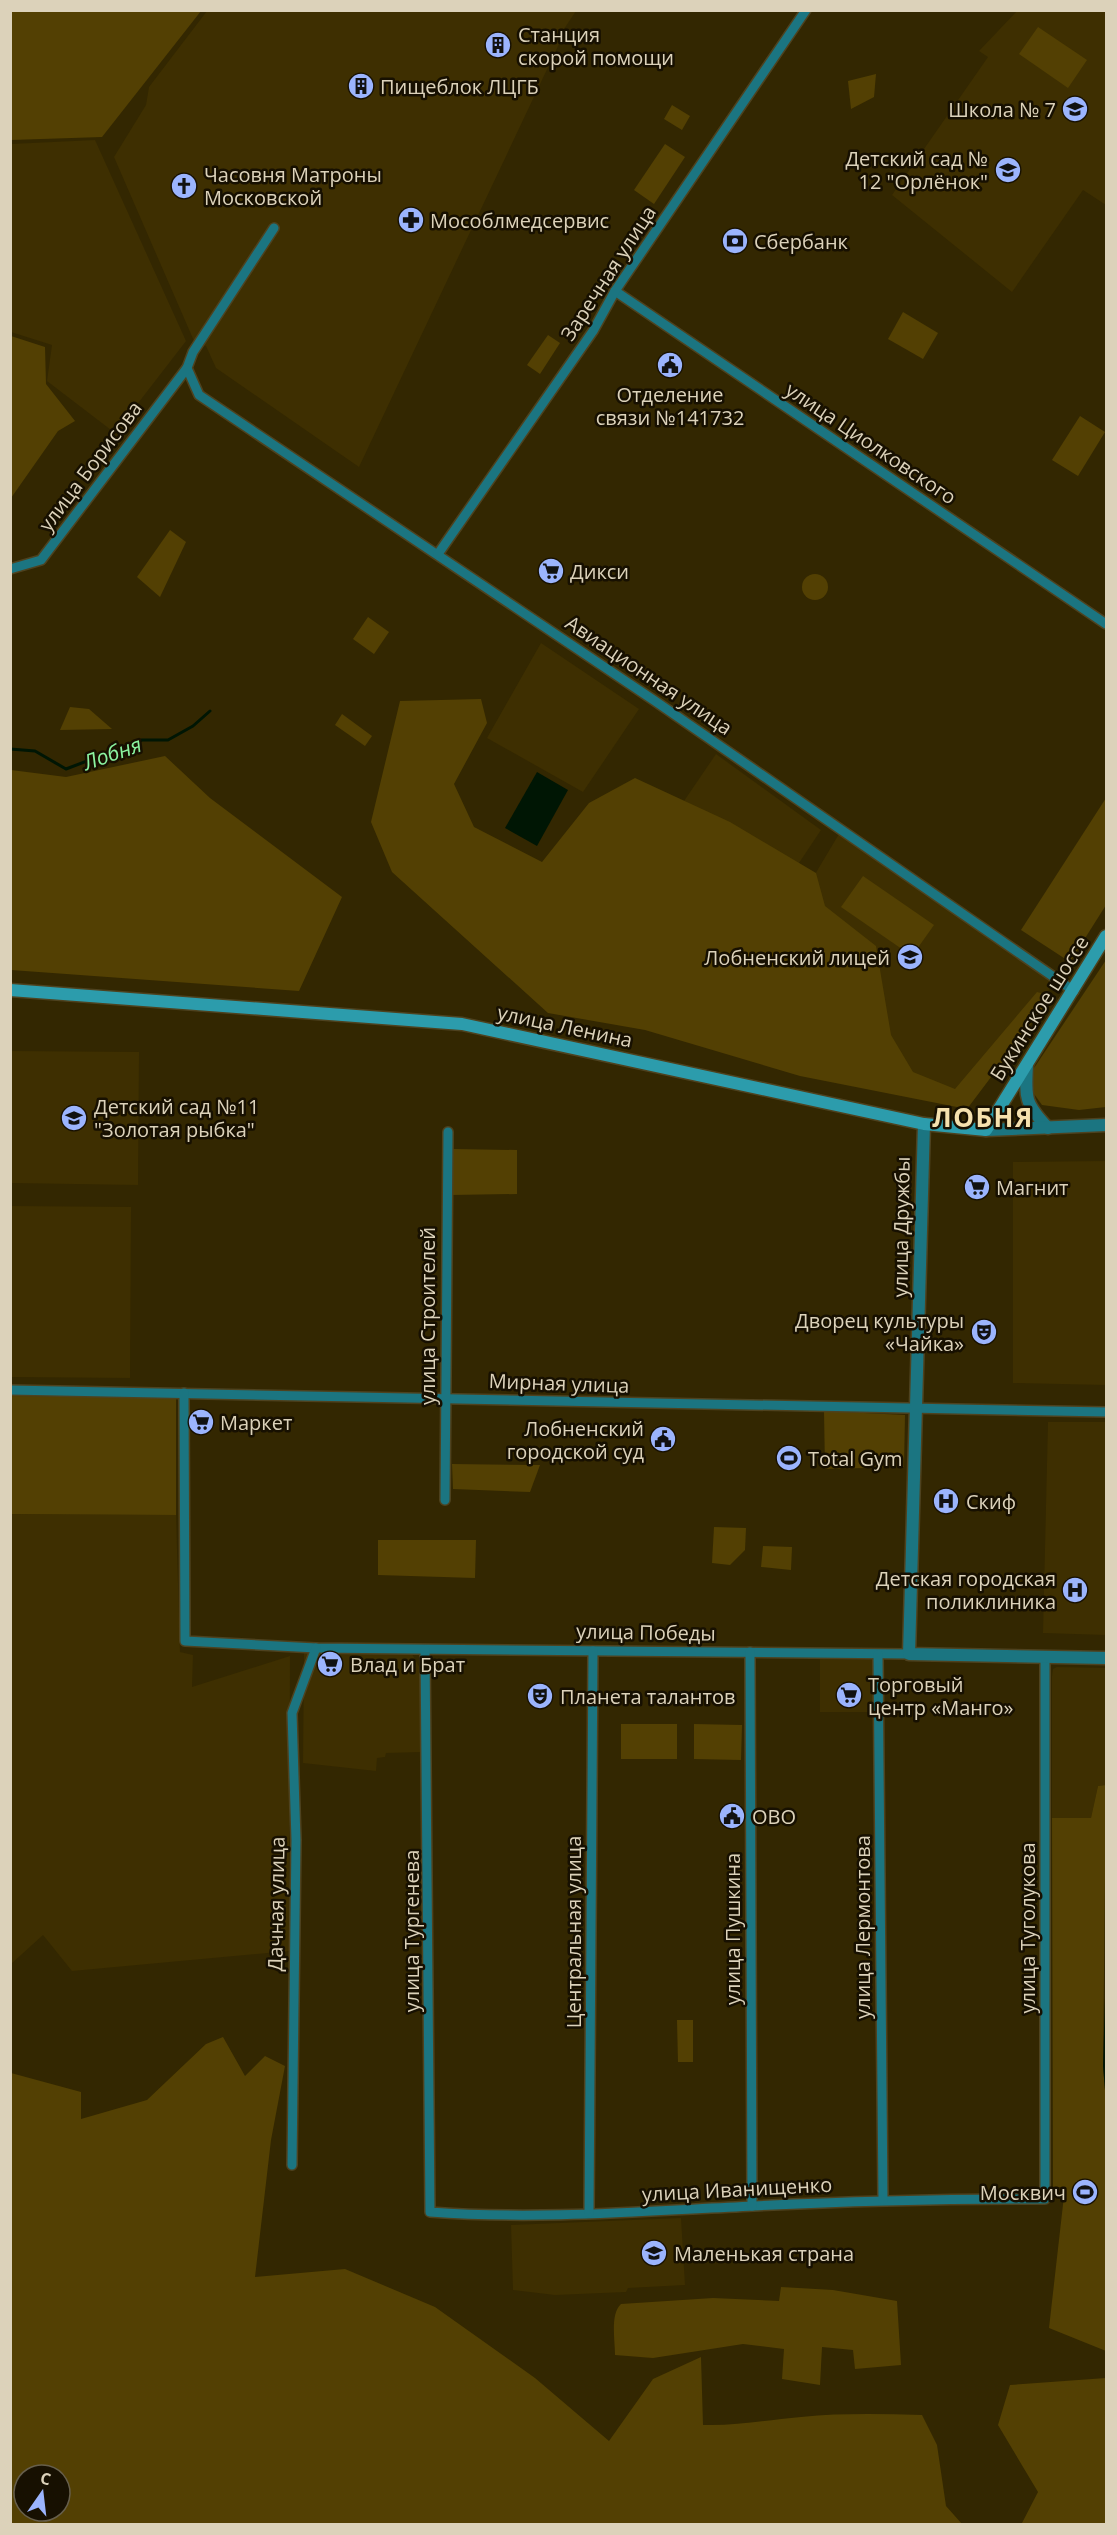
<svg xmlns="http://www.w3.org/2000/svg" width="1117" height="2535" font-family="'Open Sans',sans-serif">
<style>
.built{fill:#3e2f01}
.green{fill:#534003;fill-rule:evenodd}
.water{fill:#001604}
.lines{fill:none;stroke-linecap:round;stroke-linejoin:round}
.stream{stroke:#001604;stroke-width:3}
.minor-casing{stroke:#4e421f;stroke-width:12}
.tertiary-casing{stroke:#4e421f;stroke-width:15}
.secondary-casing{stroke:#4e421f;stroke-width:15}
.minor{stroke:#1b7581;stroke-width:9}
.tertiary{stroke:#1b7581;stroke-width:12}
.secondary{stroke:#2c9cac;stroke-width:12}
.labels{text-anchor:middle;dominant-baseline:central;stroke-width:5;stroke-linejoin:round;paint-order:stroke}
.poi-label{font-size:20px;fill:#dcd2ba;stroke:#171001;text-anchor:start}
.street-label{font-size:20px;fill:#dcd2ba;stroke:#171001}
.water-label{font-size:21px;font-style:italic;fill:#8bf3a0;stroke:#171001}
.district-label{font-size:26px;font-weight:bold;letter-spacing:1.5px;fill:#f5e1ae;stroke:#171001}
</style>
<rect width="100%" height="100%" fill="#332701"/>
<g class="built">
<polygon points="207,11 576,11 562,32 558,29 552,39 559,44 359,467 216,368 206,346 194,341 114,157 146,105 149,87"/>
<polygon points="1017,11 1106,11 1106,205 1083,190 1012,292 892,195 988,57 979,51"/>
<polygon points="95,140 186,341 115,433 47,381 52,345 11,332 11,144"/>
<polygon points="541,643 639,709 583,792 487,738"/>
<polygon points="716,754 821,830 797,866 684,801"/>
<polygon points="839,834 1054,983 979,1088 925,1092 803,931 808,886"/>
<polygon points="11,1051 139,1052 138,1185 11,1183"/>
<polygon points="1106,1161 1106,1385 1013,1383 1013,1162"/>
<polygon points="11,1206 131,1207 130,1378 11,1377"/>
<polygon points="1048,1422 1106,1422 1106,1635 1043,1633"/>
<polygon points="11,1514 176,1515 180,1652 193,1655 192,1687 290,1656 289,1951 72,1971 43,1935 11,1964"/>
<polygon points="304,1653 412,1654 421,1670 422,1752 386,1753 385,1757 377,1758 376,1771 303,1763"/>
<polygon points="820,1659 875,1660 876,1712 820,1712"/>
<polygon points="1057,1667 1106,1668 1106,1785 1098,1786 1091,1818 1052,1818 1052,1676 1053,1669"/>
<polygon points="681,2218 685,2285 628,2288 626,2292 555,2295 513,2290 511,2225"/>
</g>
<g class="green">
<polygon points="10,11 11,10 201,11 102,137 11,140"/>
<polygon points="1038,27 1087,60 1068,88 1019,54"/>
<polygon points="876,74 874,97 851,109 848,81"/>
<polygon points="672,105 690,116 682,130 664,119"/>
<polygon points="665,144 685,157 654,204 634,190"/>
<polygon points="903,312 938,333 923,359 888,339"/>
<polygon points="548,335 560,343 540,374 527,365"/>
<polygon points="11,336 45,347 46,384 75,421 58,431 11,498"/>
<polygon points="1080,416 1105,432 1078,476 1052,460"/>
<polygon points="170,530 186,542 160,597 137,577"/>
<circle cx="815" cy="587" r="13"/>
<polygon points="368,617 389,632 374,654 353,639"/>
<polygon points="481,699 487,723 454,784 474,827 542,862 589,803 635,778 730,822 816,873 825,906 876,946 891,1035 913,1072 955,1089 1037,992 1052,996 967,1109 800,1076 645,1030 548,1013 392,872 371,822 400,701"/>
<polygon points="70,707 89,709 112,729 60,730"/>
<polygon points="342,714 372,736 365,746 335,725"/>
<polygon points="165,756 210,798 342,897 299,991 11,970 11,770 66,777"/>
<polygon points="1106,798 1106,905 1070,962 1021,930"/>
<polygon points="863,876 934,925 912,956 841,907"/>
<polygon points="1106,960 1106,1107 1079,1110 1042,1105 1029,1087 1032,1071"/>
<polygon points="453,1149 517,1150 517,1194 451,1195"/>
<polygon points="11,1396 176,1397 176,1515 11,1514"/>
<polygon points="824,1411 905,1415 904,1467 825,1469"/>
<polygon points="452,1464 540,1465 530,1492 453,1489"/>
<polygon points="714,1527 746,1528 745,1550 730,1565 712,1563"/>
<polygon points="378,1540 476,1540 475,1578 378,1575"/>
<polygon points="763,1546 792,1547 791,1570 761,1567"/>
<rect x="621" y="1724" width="56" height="35"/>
<polygon points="694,1724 742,1725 741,1760 694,1759"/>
<polygon points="1106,1785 1103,2066 1106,2102 1106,2351 1049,2328 1065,2187 1053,2187 1052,1818 1091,1818 1098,1786"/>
<polygon points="677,2020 693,2020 693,2062 678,2062"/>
<path d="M223,2037L245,2076L265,2056L285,2066L271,2140L255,2277L345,2269L435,2307L535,2378L609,2441L653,2379L701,2357L703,2425C737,2426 767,2420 801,2417C841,2413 881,2414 922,2415L937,2445L946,2506L962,2524H11V2073L81,2092V2119L147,2100L206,2044ZM24,2475H60V2511H24Z"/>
<path d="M781,2287L833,2290L897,2301L901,2365L855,2369L853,2350L822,2347L820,2385L782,2379L784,2349L743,2344L653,2358L615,2355C615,2340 610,2314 621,2304L713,2298L779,2301Z"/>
<polygon points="1106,2378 1106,2524 1019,2524 1022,2523 1038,2492 998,2425 1010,2385"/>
</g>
<g class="water">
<polygon points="537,772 568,790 537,846 505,828"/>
<polygon points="1106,1965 1106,2102 1103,2066"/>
</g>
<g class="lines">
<polyline class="stream" points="10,749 35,751 66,769 142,740 168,740 193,726 210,711"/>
<g class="minor-casing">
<g id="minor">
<polyline points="274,228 193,352 187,368 199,395 655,701 1074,991"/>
<polyline points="615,291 1106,624"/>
<polyline points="438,554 593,331 615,291 806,10"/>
<polyline points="10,569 41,560 187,368"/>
<polyline points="10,1390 1106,1412"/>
<polyline points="184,1393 185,1641 316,1648 909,1654"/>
<polyline points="445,1500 448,1132"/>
<path d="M425,1650L430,2212C537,2220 646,2211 754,2206C851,2201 948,2199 1045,2199V1657"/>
<polyline points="750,1652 752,2206"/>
<polyline points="878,1655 883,2200"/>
<polyline points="292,2165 296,1840 292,1713 316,1648"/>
<polyline points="589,2213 593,1651"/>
</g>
</g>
<g class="tertiary-casing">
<g id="tertiary">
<path d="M1027,1066C1025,1098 1025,1104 1048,1128"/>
<polyline points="924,1124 909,1654 1106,1658"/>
<polyline points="986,1130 1106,1125"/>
</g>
</g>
<g class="secondary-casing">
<polyline id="secondary" points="10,990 462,1024 924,1124 986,1130 1106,936"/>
</g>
<use href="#minor" class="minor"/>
<use href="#tertiary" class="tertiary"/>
<use href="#secondary" class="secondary"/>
</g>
<defs>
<g id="building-disc" transform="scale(1.35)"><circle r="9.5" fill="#9bb4fd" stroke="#171001"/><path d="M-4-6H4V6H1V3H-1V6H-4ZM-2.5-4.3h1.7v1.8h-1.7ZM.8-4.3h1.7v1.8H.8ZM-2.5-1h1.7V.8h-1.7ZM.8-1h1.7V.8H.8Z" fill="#111"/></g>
<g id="school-disc" transform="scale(1.35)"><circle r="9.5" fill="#9bb4fd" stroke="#171001"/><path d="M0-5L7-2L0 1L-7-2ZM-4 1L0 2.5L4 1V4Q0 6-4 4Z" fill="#111"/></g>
<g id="church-disc" transform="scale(1.35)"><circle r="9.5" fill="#9bb4fd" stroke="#171001"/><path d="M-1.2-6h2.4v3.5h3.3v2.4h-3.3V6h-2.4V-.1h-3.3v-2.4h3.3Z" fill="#111"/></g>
<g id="pharmacy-disc" transform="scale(1.35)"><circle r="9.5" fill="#9bb4fd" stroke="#171001"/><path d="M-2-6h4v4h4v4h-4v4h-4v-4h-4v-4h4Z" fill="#111"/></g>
<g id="bank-disc" transform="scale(1.35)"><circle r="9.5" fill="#9bb4fd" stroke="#171001"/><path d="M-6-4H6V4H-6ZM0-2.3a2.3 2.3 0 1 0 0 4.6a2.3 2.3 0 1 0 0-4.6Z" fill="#111"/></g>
<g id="civic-disc" transform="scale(1.35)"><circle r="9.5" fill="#9bb4fd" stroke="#171001"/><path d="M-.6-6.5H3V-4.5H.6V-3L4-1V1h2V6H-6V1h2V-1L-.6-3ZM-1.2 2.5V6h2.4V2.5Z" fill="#111"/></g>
<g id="supermarket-disc" transform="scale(1.35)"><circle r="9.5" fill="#9bb4fd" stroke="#171001"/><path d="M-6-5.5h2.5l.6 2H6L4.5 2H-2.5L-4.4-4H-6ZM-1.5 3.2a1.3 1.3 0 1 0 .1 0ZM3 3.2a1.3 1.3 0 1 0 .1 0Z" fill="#111"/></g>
<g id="theatre-disc" transform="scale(1.35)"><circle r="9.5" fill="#9bb4fd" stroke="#171001"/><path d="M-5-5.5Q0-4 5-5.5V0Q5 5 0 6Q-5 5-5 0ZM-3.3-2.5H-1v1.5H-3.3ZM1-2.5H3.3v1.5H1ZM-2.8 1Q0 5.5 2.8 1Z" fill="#111"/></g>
<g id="stadium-disc" transform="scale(1.35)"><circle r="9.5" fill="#9bb4fd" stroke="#171001"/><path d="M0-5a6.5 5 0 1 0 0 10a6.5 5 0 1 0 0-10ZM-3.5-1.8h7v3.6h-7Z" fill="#111"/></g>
<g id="hospital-disc" transform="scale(1.35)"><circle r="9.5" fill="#9bb4fd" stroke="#171001"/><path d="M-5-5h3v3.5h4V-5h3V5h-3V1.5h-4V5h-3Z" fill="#111"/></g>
</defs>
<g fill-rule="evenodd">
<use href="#building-disc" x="498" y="45"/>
<use href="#building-disc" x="361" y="86"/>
<use href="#school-disc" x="1075" y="109"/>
<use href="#school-disc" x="1008" y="170"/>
<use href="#church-disc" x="184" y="186"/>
<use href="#pharmacy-disc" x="411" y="220"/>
<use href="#bank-disc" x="735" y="241"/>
<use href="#civic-disc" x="670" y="365"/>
<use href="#supermarket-disc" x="551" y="571"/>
<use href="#school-disc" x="910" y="957"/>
<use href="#school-disc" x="74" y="1118"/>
<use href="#supermarket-disc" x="977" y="1187"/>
<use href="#theatre-disc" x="984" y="1332"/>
<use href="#supermarket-disc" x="201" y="1422"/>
<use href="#civic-disc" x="663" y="1439"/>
<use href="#stadium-disc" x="789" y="1458"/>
<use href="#hospital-disc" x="946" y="1501"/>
<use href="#hospital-disc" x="1075" y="1590"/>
<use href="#supermarket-disc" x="330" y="1664"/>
<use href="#supermarket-disc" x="849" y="1695"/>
<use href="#theatre-disc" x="540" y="1696"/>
<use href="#civic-disc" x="732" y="1816"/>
<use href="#stadium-disc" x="1085" y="2192"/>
<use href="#school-disc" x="654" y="2253"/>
</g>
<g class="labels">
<g class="poi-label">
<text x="518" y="34">Станция<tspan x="518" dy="23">скорой помощи</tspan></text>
<text x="380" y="86">Пищеблок ЛЦГБ</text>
<text x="1056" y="109" text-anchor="end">Школа № 7</text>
<text x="988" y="158" text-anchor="end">Детский сад №<tspan x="988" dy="23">12 "Орлёнок"</tspan></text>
<text x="204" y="174">Часовня Матроны<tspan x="204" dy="23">Московской</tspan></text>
<text x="430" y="220">Мособлмедсервис</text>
<text x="754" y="241">Сбербанк</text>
<text x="670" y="394" text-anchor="middle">Отделение<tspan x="670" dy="23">связи №141732</tspan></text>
<text x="570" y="571">Дикси</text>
<text x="890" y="957" text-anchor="end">Лобненский лицей</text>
<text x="94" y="1106">Детский сад №11<tspan x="94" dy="23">"Золотая рыбка"</tspan></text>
<text x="996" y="1187">Магнит</text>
<text x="964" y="1320" text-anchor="end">Дворец культуры<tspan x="964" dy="23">«Чайка»</tspan></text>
<text x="220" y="1422">Маркет</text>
<text x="644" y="1428" text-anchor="end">Лобненский<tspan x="644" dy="23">городской суд</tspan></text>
<text x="808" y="1458">Total Gym</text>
<text x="966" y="1501">Скиф</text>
<text x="1056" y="1578" text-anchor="end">Детская городская<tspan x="1056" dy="23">поликлиника</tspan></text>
<text x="350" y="1664">Влад и Брат</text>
<text x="868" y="1684">Торговый<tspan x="868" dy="23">центр «Манго»</tspan></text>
<text x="560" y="1696">Планета талантов</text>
<text x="752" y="1816">ОВО</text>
<text x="1066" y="2192" text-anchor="end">Москвич</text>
<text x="674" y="2253">Маленькая страна</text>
</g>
<g class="street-label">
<text transform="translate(608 273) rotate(-57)">Заречная улица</text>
<text transform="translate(871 443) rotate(34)">улица Циолковского</text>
<text transform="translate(90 466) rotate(-53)">улица Борисова</text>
<text transform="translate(649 675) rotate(34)">Авиационная улица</text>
<text transform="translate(1039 1008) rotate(-58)">Букинское шоссе</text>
<text transform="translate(565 1026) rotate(12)">улица Ленина</text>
<text transform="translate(901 1227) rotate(-89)">улица Дружбы</text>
<text transform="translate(427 1316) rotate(-90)">улица Строителей</text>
<text transform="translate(559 1383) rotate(2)">Мирная улица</text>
<text transform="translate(646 1632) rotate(1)">улица Победы</text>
<text transform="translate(276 1904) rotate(-89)">Дачная улица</text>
<text transform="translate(862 1927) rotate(-90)">улица Лермонтова</text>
<text transform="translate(1027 1928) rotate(-90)">улица Туголукова</text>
<text transform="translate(732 1929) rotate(-90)">улица Пушкина</text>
<text transform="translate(411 1931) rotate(-90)">улица Тургенева</text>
<text transform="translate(573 1932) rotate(-90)">Центральная улица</text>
<text transform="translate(737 2189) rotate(-3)">улица Иванищенко</text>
</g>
<g class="water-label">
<text transform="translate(112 753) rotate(-19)">Лобня</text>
</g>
<g class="district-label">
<text x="983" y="1117">ЛОБНЯ</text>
</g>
</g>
<rect width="1117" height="2535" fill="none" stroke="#dcd2ba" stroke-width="24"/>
<g transform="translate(42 2493) rotate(14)"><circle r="28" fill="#171001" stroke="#665e4b" stroke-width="1.5"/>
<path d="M0-4.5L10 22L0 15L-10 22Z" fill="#9bb4fd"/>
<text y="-9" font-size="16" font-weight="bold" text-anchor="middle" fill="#dcd2ba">С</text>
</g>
</svg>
